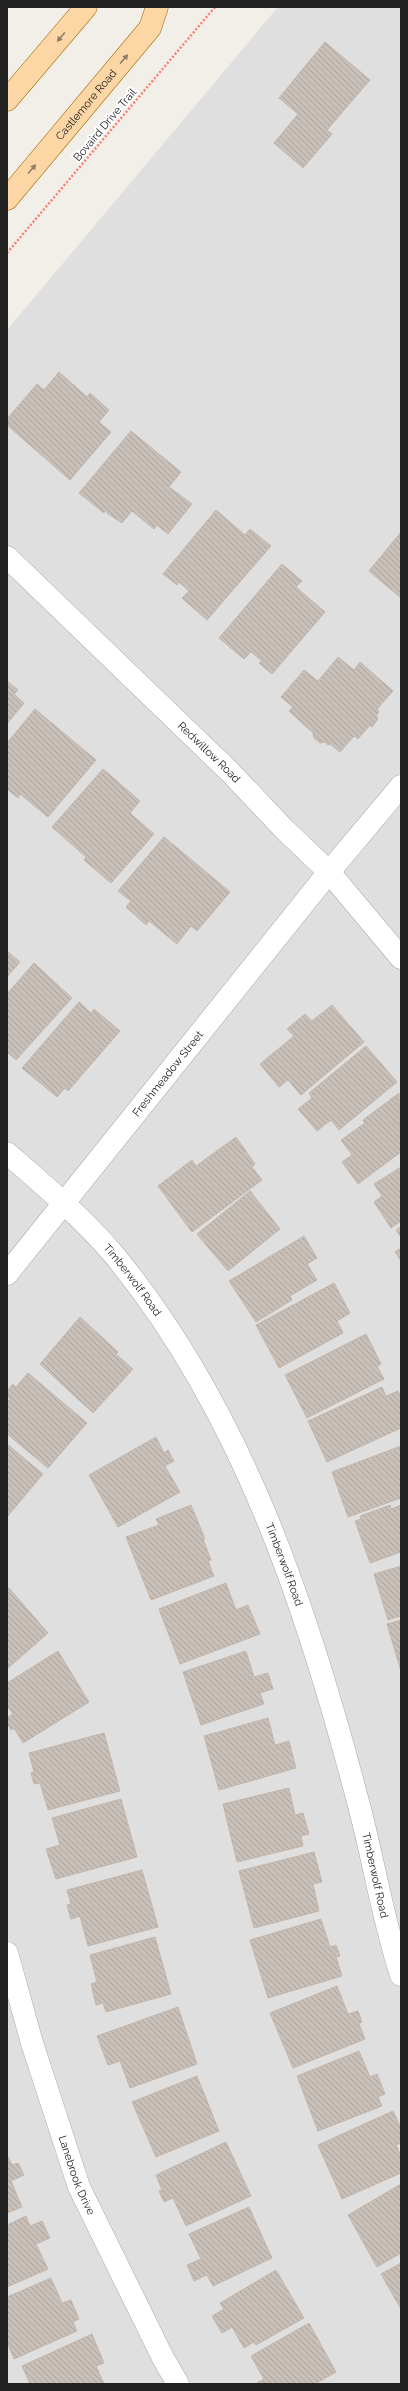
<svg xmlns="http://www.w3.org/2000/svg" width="408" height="2391" font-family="Raleway,sans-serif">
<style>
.residential{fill:#e0dfdf}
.building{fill:url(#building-back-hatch);stroke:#c4b6ab}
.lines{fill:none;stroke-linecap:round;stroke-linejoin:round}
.minor-casing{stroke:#a9a9a9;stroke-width:23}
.major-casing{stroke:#a06b00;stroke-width:23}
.path{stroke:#fa8072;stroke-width:2.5;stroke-dasharray:2 2;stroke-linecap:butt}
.minor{stroke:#fff;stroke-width:22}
.major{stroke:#fcd6a4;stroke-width:22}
.oneway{fill:#8f7c63}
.labels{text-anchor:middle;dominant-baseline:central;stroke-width:4;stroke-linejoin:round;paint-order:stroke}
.street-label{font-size:11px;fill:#222;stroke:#fff}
</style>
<defs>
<pattern id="building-back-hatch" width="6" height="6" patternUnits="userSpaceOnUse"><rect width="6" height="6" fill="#c7bfb8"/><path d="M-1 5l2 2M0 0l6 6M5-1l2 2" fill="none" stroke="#aba49e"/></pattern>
</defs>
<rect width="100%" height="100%" fill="#f2efe9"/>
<polygon class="residential" points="278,7 401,7 401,2384 7,2384 7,330"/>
<g class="building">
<polygon points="325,42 370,80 327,130 332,134 303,168 274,143 298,114 279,98"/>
<polygon points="59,372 87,397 90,393 109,410 99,422 111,432 70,480 7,425 7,419 37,384 44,390"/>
<polygon points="131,431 181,472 169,487 192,504 168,534 157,525 154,529 132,511 122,523 107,513 107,509 104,513 79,493"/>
<polygon points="216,510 245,535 250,529 271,546 207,620 182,598 189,591 179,582 177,585 163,574"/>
<polygon points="401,532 401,598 369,571"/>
<polygon points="282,564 302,581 296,587 325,612 272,674 259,663 262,661 251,652 244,659 219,638"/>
<polygon points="338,657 354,670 360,662 393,691 377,709 379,712 376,716 378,719 372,727 370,725 358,739 354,736 340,752 330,744 328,745 325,742 320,743 314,738 313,733 289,711 293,707 281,697 304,670 318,681"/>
<polygon points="7,681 18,690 14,694 24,703 7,724"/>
<polygon points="35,709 96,760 48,817 20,794 18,798 7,789 7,743"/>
<polygon points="103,769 140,801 130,813 154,834 111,883 84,860 86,857 52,827"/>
<polygon points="164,837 230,892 197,931 191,926 177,944 149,921 146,925 126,907 131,901 118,891"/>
<polygon points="7,951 20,962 7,977"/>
<polygon points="34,963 72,998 16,1060 7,1052 7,994"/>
<polygon points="79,1002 91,1013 94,1009 120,1031 68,1091 65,1088 57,1097 22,1068"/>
<polygon points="332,1005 364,1042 301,1095 288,1080 279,1087 260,1064 294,1036 287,1029 305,1014 312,1021"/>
<polygon points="366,1046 397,1082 339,1130 331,1120 317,1131 298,1109 312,1098 309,1093"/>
<polygon points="399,1093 401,1152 358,1184 342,1162 352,1155 341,1140 365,1123 363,1120"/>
<polygon points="236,1137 255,1164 252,1167 262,1180 192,1232 158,1186 192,1160 196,1166"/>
<polygon points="401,1167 401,1221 391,1228 374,1202 382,1196 374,1184"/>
<polygon points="250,1191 280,1229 228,1271 197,1234"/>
<polygon points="401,1227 401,1237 396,1230"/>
<polygon points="304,1236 317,1258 307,1264 317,1280 290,1296 292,1300 256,1322 229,1281"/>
<polygon points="401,1248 401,1261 395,1252"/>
<polygon points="334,1283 350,1313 337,1321 343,1333 279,1368 256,1325"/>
<polygon points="80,1317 118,1352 116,1354 133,1369 93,1413 40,1364"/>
<polygon points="366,1334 381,1364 377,1366 384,1379 307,1418 285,1375"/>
<polygon points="28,1373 87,1423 48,1468 7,1434 7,1402 10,1399 7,1396 7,1391 13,1384 16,1387"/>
<polygon points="382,1387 386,1396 398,1391 401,1397 401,1428 327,1462 308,1421"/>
<polygon points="156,1437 164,1453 168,1450 174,1461 165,1466 180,1492 118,1527 89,1475"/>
<polygon points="7,1444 43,1474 7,1517"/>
<polygon points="401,1446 401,1498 348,1517 332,1472"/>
<polygon points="191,1505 205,1539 203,1539 211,1560 208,1561 214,1576 151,1600 126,1537 159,1525 156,1519"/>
<polygon points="390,1505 391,1509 401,1505 401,1552 370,1563 355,1521 361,1519 360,1516"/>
<polygon points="401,1566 401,1616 388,1620 374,1574"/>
<polygon points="226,1583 236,1610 248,1605 260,1634 180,1664 159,1609"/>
<polygon points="9,1588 48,1633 7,1669 7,1590"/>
<polygon points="401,1620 401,1671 387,1624"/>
<polygon points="58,1651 89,1702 23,1743 14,1728 11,1730 7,1723 7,1718 13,1714 7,1705 7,1683"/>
<polygon points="246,1651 254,1677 268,1673 273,1689 260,1693 264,1704 201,1725 183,1672"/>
<polygon points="268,1718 275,1745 289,1741 296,1768 219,1790 204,1736"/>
<polygon points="104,1733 120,1791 48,1810 40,1783 34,1784 31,1773 34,1772 29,1753"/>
<polygon points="289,1788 295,1815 303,1813 309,1834 301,1836 303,1846 237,1862 223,1804"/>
<polygon points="121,1799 137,1857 56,1879 46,1849 60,1845 52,1818"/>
<polygon points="314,1852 322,1882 313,1884 319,1911 254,1928 239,1871"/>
<polygon points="142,1870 158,1927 88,1946 80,1916 71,1919 67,1905 71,1904 67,1890"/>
<polygon points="321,1919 330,1947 336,1945 340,1956 336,1957 342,1976 268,1998 250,1940"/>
<polygon points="155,1937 171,1994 106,2012 103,2003 96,2005 91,1984 97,1982 90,1955"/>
<polygon points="337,1986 348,2014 358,2011 362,2022 359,2024 365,2039 293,2068 270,2013"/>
<polygon points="178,2007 197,2064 130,2088 120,2061 108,2065 97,2036"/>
<polygon points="359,2051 370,2077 377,2074 385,2094 378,2097 382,2106 318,2131 297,2076"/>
<polygon points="197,2076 219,2131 156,2157 132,2102"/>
<polygon points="393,2111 401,2128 401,2143 396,2145 401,2156 401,2173 342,2199 318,2145"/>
<polygon points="226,2142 251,2196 186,2226 173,2198 164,2202 159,2191 162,2190 156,2175"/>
<polygon points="7,2155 12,2165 18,2163 24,2175 11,2181 22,2207 7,2213"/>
<polygon points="401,2184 401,2253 377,2267 348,2215"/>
<polygon points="249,2207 272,2258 213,2286 207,2275 194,2281 187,2265 201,2259 189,2234"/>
<polygon points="26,2216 30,2226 42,2221 50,2238 36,2244 48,2269 7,2287 7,2225"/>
<polygon points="401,2263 401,2309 381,2274"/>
<polygon points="276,2270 304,2318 256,2345 254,2342 244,2348 232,2327 222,2333 212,2316 224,2309 220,2303"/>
<polygon points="51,2278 62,2303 71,2300 79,2319 73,2322 77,2331 14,2359 7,2342 7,2297"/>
<polygon points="309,2323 336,2372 315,2384 255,2384 264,2379 251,2356"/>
<polygon points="92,2334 104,2363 96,2366 104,2384 30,2384 22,2366"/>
</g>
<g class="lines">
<g class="minor-casing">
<g id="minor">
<path id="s1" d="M7,557L230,772L283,828L329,872L401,958"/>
<path id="s2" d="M7,1153C45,1186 83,1218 115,1256C242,1411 307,1607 357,1798C373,1856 382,1917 401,1975"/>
<path id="s3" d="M7,1274L329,872L401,786"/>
<path id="s4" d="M7,1953L32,2043L79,2187L163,2358L178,2384"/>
</g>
</g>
<g class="major-casing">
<g id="major">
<polyline points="7,100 86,7"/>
<path id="s5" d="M7,199L150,28L157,7"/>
</g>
</g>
<polyline class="path" points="7,253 215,7"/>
<use href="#minor" class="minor"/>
<use href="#major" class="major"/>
</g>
<defs><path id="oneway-solid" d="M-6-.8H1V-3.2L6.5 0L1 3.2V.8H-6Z"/></defs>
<g class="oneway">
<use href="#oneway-solid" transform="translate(61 37) rotate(130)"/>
<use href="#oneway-solid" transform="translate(124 59) rotate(-50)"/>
<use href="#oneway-solid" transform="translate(32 169) rotate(-50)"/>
</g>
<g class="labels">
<g class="street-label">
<text stroke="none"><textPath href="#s5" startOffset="123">Castlemore Road</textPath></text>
<text transform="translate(105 125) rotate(-50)">Bovaird Drive Trail</text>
<text stroke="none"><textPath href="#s1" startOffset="281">Redwillow Road</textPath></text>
<text stroke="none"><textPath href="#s3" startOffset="257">Freshmeadow Street</textPath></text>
<text stroke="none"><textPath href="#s2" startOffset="179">Timberwolf Road</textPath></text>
<text stroke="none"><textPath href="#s2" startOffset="503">Timberwolf Road</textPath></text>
<text stroke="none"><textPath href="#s2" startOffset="827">Timberwolf Road</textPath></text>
<text stroke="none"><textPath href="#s4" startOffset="233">Lanebrook Drive</textPath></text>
</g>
</g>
<rect width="408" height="2391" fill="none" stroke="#222222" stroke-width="16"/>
</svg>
